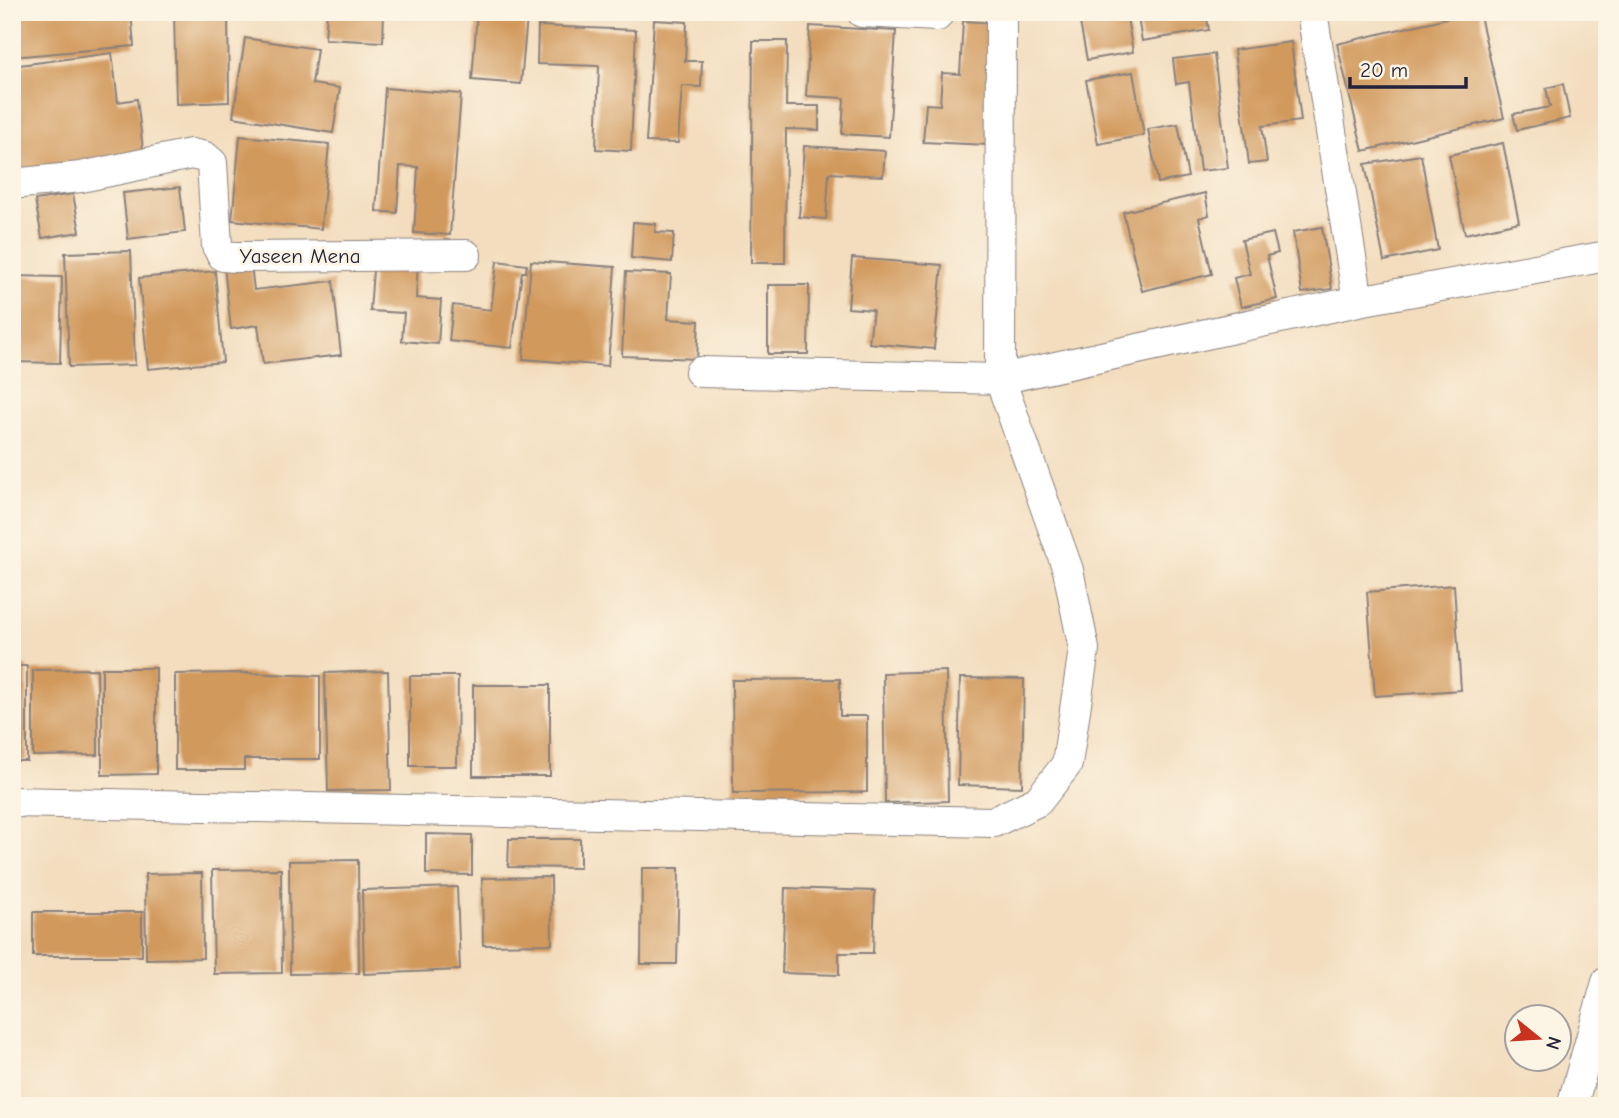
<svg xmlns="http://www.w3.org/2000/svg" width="1619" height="1118" font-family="'Comic Neue',sans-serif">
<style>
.building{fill:#d1995b}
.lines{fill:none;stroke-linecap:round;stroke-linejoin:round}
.street-casing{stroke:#8a807c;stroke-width:32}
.street{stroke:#fff;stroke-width:30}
.labels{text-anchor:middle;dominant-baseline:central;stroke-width:6;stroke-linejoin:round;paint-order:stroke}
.street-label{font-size:21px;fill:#22223b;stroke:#fcf5e5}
</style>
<rect width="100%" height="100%" fill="#fcf5e5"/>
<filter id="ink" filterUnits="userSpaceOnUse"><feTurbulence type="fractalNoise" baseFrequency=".0143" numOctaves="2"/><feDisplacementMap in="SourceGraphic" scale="14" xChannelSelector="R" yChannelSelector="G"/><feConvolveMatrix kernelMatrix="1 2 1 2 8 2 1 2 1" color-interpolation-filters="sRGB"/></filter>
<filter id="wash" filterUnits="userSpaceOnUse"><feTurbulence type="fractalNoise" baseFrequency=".00686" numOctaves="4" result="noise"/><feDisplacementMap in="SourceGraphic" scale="28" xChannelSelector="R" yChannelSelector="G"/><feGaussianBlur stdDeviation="1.57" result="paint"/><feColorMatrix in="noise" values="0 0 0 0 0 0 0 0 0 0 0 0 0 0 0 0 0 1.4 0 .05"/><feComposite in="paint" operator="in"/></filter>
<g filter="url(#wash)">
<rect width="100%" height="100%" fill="#f3ddbe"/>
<g id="blocks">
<g class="building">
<polygon points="12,12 131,12 134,46 12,57"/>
<polygon points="174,12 228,12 229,102 176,104"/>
<polygon points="327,12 384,12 383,42 325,39"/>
<polygon points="1078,12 1126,12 1133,52 1087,60"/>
<polygon points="1137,12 1206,12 1209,30 1142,41"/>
<polygon points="1472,12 1479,12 1504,118 1363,151 1337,44"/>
<polygon points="477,13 527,17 521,84 472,80"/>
<polygon points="654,20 687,22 685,61 702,61 701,87 682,86 678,143 646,142"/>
<polygon points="963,21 996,23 989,145 923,142 926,104 940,105 942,73 960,74"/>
<polygon points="538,26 636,30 631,151 596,149 599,66 537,64"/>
<polygon points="810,26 896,31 889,137 842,134 844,98 806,96"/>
<polygon points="245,38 317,49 312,84 340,88 333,133 233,117"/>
<polygon points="753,41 787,41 786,106 819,106 819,130 786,129 785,263 751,263"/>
<polygon points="1291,42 1301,121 1262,126 1267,162 1249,164 1234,50"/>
<polygon points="112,53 118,102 137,99 144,158 19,175 12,123 12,66"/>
<polygon points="1214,54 1228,168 1200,171 1189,82 1176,84 1173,59"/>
<polygon points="1133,72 1144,135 1098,144 1086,80"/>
<polygon points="1563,84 1570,118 1517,130 1513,114 1550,107 1546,88"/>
<polygon points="385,88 461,94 450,235 414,233 418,167 400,166 397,213 376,211"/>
<polygon points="1178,124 1188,177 1158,183 1148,129"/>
<polygon points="240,136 329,144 321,229 232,220"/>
<polygon points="1503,143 1519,222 1465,234 1449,155"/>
<polygon points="804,146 885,151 883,176 829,173 826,219 799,217"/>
<polygon points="1421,155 1438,250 1384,261 1365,164"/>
<polygon points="180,187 185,232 128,239 123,193"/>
<polygon points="1205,193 1209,215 1199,218 1212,274 1142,291 1123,212"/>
<polygon points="73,194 80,232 42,238 35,200"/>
<polygon points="633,222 656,224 655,232 674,233 672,262 631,258"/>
<polygon points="1322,227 1332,289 1302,293 1293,232"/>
<polygon points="1273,233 1278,253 1267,256 1277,299 1241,307 1234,278 1250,274 1242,240"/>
<polygon points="131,251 135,365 69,367 65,253"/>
<polygon points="374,257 418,260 416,298 441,300 438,344 402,341 404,313 370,311"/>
<polygon points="852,258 942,265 934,349 869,343 873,310 848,308"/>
<polygon points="497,261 527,265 526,272 522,272 512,348 449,341 453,305 491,310"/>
<polygon points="531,261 615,267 608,366 523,359"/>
<polygon points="251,265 254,290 333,281 341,355 263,364 258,325 231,329 224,267"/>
<polygon points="215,271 223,362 148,369 139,278"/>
<polygon points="626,272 671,274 668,319 699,321 697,359 622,356"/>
<polygon points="12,276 62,277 60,363 12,362"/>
<polygon points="768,285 809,285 808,354 768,354"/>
<polygon points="1454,585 1461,690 1375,696 1367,592"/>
<rect x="12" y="666" width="15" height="95"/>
<polygon points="102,668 156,668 156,774 102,775"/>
<polygon points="97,669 98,755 33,756 33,670"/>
<polygon points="388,671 391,790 328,791 325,673"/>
<polygon points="946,671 948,801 885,803 883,673"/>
<polygon points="245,673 320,676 320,759 244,759 244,770 175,770 175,674"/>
<polygon points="410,676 458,676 457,766 410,766"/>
<polygon points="960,678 1024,679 1022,787 958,785"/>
<polygon points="840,679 840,716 867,716 867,792 733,793 732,680"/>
<rect x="473" y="685" width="77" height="91"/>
<polygon points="426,834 472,835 472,875 426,874"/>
<polygon points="509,839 580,839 580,868 508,867"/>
<polygon points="358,860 359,973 290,974 289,861"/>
<polygon points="642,868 679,868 677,964 641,964"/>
<polygon points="281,869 282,973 214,974 212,870"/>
<polygon points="202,873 203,958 146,959 145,874"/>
<polygon points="551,877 552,944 483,945 482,878"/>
<polygon points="457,887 460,970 364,974 362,890"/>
<polygon points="785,888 875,891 873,953 839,953 839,975 782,973"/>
<rect x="33" y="912" width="109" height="44"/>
</g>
</g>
</g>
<g filter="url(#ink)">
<use href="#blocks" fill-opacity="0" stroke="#8a807c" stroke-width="2"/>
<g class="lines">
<g class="street-casing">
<g id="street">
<polyline points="862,12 937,16"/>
<polyline points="1312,12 1358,301"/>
<polyline points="12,184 81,177 191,154 205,157 212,163 217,246 223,256 236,257 466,255"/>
<polyline points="700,372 1000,379 1358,301 1607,256"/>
<polyline points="12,802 994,822 1038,801 1067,764 1084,649 1068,570 1000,379 1001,12"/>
<polyline points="1572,1106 1607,982"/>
</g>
</g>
<use href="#street" class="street"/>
</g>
</g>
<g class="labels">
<g class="street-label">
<text x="300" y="256">Yaseen Mena</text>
</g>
</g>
<rect width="1619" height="1118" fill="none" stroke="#fcf5e5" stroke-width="42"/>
<g transform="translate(1538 1038) rotate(108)"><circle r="33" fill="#fcf5e5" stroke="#a5a1a1" stroke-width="2"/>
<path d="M0-5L12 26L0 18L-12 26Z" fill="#c8321e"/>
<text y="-10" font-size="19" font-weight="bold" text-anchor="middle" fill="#22223b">N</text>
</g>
<path d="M1350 77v10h116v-10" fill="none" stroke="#22223b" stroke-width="3.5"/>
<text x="1360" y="77" font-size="21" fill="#22223b" stroke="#fcf5e5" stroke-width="5" paint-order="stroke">20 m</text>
</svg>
